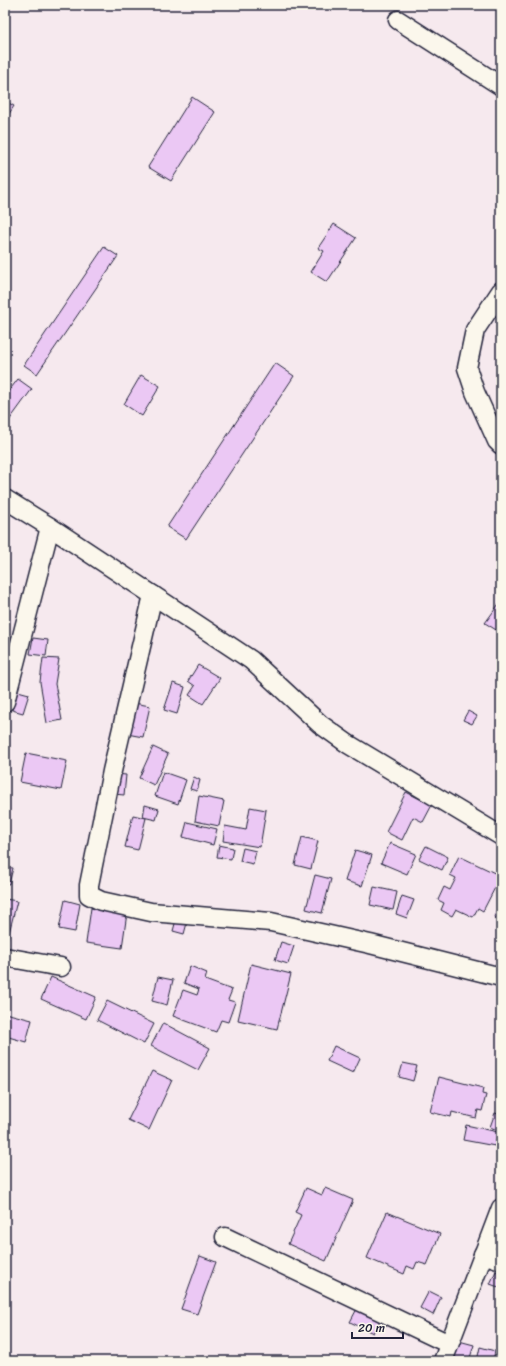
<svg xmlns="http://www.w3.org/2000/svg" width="506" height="1366" font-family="Sriracha,sans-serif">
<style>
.building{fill:#ebc8f4;stroke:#22223b}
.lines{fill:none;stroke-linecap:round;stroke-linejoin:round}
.minor-casing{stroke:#22223b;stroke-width:21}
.minor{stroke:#fbf7ec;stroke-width:18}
</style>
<rect width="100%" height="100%" fill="#f6e9ee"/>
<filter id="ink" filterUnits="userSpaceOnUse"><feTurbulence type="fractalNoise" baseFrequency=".025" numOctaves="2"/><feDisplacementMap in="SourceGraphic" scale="8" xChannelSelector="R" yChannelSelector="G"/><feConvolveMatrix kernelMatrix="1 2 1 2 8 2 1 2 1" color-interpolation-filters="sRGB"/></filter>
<g filter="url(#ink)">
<g class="building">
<polygon points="192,97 215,112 171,181 148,167"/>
<polygon points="5,101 14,106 5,120"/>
<polygon points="334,224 356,238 327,282 311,272 324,251 318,248"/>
<polygon points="104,247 118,256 37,374 24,365"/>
<polygon points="275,363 294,376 186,539 167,527"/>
<polygon points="141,375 160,386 142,416 124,404"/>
<polygon points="18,379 32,389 8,422 5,420 5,396"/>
<polygon points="501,601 501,633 485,623"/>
<polygon points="33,638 48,640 46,656 30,654"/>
<polygon points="43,658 59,659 55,684 62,720 47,723 40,682"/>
<polygon points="198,665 220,678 203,704 189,695 195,686 188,681"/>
<polygon points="173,683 185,687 177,714 164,710"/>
<polygon points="18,691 29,694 23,713 12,710"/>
<polygon points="134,703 150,706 143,737 127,734"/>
<polygon points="468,711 477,716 472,724 463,720"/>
<polygon points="153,747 168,754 154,785 139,778"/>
<polygon points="26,753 67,761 61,790 20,782"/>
<polygon points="163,772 186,780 178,804 155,796"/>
<polygon points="116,774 126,775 124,795 114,794"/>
<polygon points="194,777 200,780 197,791 190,789"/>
<polygon points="406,792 432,805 423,822 413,817 402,840 386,832"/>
<polygon points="199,796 224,801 219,826 195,821"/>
<polygon points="145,805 159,809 156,820 143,817"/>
<polygon points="250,807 266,810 260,847 223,841 225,826 246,830"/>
<polygon points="133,815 146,818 138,850 125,847"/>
<polygon points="187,822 217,829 213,845 183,837"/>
<polygon points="302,837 318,841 311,869 295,865"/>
<polygon points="390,843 416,854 407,874 381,863"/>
<polygon points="219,845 233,848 231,859 217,857"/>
<polygon points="426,846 448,857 442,870 419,859"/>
<polygon points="243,848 256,851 253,864 240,861"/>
<polygon points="355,850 372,855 362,886 345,881"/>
<polygon points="459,856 501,876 483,911 478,908 473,917 456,909 452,916 441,910 444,903 438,900 444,887 450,890 456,878 450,875"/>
<polygon points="5,867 13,868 9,884 5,883"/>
<polygon points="315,875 331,879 322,913 306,909"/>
<polygon points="374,887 397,892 393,910 370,905"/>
<polygon points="402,896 414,900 407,918 396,914"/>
<polygon points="5,899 17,901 5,949"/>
<polygon points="65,900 80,904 75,932 59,929"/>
<polygon points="501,901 501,921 494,917"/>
<polygon points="91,908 127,913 122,948 86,943"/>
<polygon points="176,920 187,923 184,934 173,931"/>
<polygon points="281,942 294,946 288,964 275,960"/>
<polygon points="251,964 291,974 277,1029 238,1020"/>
<polygon points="190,966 207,973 205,980 232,990 228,1000 235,1002 228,1022 221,1020 216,1032 173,1016 183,990 197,995 199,989 184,983"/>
<polygon points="51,977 96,997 86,1019 41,999"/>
<polygon points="158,977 173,980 167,1005 152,1001"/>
<polygon points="107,1001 154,1024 144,1044 97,1020"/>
<polygon points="5,1013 32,1020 26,1042 5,1036"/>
<polygon points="163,1023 210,1048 198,1070 151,1046"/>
<polygon points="334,1046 360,1058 353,1073 327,1061"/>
<polygon points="403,1063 417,1066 413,1081 399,1077"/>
<polygon points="152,1071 172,1080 149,1130 128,1120"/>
<polygon points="439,1077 483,1088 482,1094 486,1095 482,1111 478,1110 476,1118 452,1112 451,1117 430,1112"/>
<polygon points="495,1113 501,1115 500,1131 490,1127"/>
<polygon points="466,1125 498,1132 495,1146 463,1140"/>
<polygon points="306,1188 322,1195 325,1188 353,1200 326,1261 288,1244 301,1215 295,1212"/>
<polygon points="387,1212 440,1234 427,1265 417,1262 414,1269 407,1266 404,1274 367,1258"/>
<polygon points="200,1256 216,1262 197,1314 181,1309"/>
<polygon points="496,1271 501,1273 501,1288 490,1284"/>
<polygon points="429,1291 441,1297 433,1315 420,1308"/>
<polygon points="359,1305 382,1317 373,1333 350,1322"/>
<polygon points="459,1341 474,1345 469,1361 453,1361"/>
<polygon points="480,1347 495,1351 493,1361 477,1361"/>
</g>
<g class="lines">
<g class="minor-casing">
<g id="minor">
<polyline points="398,20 501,86"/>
<polyline points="501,291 475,330 467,368 475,392 497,441 501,445"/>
<polyline points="5,499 50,527 251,660 320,724 348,744 501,836"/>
<polyline points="153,595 112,771 89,885 89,895 101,901 151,912 271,922 370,944 501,977"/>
<polyline points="5,702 50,527"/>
<polyline points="5,957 61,967"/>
<polyline points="225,1237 449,1344"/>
<polyline points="483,1254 501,1260"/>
<polyline points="443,1361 501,1208"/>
</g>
</g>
<use href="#minor" class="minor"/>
</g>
</g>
<rect width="506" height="1366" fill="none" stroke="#fbf7ec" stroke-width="20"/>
<rect x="10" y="10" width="486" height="1346" fill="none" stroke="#22223b" stroke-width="1.5" filter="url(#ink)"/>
<path d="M352 1332v6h51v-6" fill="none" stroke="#22223b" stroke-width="2"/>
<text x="358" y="1332" font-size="12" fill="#22223b" stroke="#fbf7ec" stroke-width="3" paint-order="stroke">20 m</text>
</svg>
